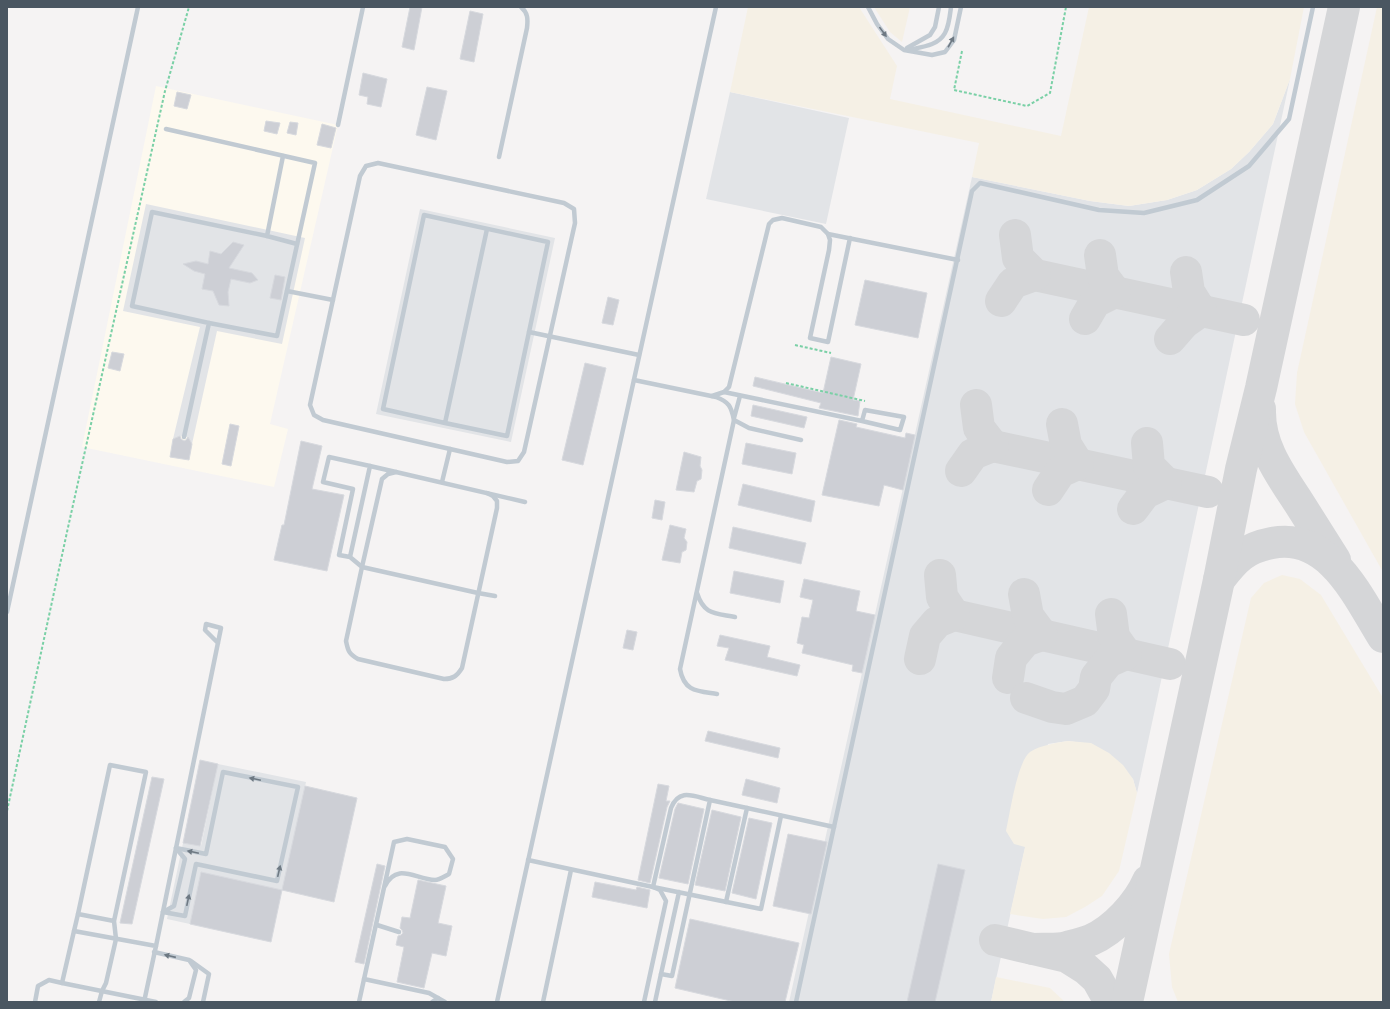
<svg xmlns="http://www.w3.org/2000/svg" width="1390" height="1009" font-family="'Archivo Narrow',sans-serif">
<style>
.commercial{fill:#fdf9ef}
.airport{fill:#e2e4e7}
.sand{fill:#f5f0e5}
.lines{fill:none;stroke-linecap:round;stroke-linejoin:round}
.taxiway{stroke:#d5d6d8;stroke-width:32}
.building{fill:#cdcfd5;stroke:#d7d9de}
.path{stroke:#7ad0a6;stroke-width:2;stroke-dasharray:3 2;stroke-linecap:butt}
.lane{stroke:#c1cad2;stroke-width:4.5}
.oneway{fill:#6e7983}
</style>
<rect width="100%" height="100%" fill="#f5f3f3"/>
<polygon class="commercial" points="156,86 338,125 270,424 288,429 274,487 82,447"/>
<g class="airport">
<polygon points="1290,79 1137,793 1133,779 1091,744 1068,741 1048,744 991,1002 789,1002 972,177 1090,201 1129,206 1167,200 1197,190 1231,169 1249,152 1273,124"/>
<polygon points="730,92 849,118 826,224 706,199"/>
<polygon points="146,204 305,238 282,344 217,331 192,444 188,437 180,436 173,439 200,327 123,311"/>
<polygon points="420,209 555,238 511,442 376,414"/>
<polygon points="218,764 306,782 282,890 201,872 190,924 167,919 183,843 201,846"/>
</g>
<g class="sand">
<polygon points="748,7 859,7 897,66 890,99 1061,136 1089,7 1304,7 1290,79 1273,124 1249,152 1231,169 1197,190 1167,200 1129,206 1090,201 972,177 979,143 730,92"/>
<polygon points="874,7 910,7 902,42 890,32"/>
<polygon points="1377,7 1383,7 1383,572 1304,432 1295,404 1297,373"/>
<polygon points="1282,575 1300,579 1321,595 1383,698 1383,993 1381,1002 1178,1002 1172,987 1169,954 1251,598 1264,583"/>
<path d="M1068,741L1091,743L1109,753L1123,765L1133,779L1137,793L1119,871L1102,896L1085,907L1066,917L1043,919L1010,914L1025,847L1014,844L1006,831C1010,814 1017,762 1030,752C1041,745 1056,743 1068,741Z"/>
<polygon points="996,977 1050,988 1065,1002 991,1002"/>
</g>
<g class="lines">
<g class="taxiway">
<polyline points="1035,275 1244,320"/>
<polyline points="1001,301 1013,283 1035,275 1018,258 1015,235"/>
<polyline points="1085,319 1095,302 1115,292 1103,276 1100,255"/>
<polyline points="1170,339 1184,323 1201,311 1189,292 1186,272"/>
<path d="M1260,409C1259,446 1280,474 1299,503C1311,522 1323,541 1335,560"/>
<polyline points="993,446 1208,492"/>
<polyline points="961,471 973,454 993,446 979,428 976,405"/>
<polyline points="1048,490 1060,472 1078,464 1066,445 1062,424"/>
<polyline points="1133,509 1145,493 1166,483 1149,466 1147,443"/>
<path d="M1219,580C1235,559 1245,548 1272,543C1330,532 1358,597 1383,637"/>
<polyline points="954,615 1170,664"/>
<polyline points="920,659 925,636 937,622 954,615 942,597 940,575"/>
<polyline points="1008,678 1011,658 1025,641 1042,635 1028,616 1024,594"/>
<polyline points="1026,698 1052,707 1066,709 1085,701 1094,689 1096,677 1108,662 1126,654 1114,637 1111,614"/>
<polyline points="995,940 1033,949"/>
<path d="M1110,1002L1097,979L1086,969L1067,957L1033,949C1044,948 1057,950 1067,947C1075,945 1084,943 1091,940C1114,930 1138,904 1148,881"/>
<polyline points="1127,1002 1219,580 1241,469 1261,388 1344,7"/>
</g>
</g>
<g class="building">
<polygon points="410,7 422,7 414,50 402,47"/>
<polygon points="470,11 483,14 474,62 460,59"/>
<polygon points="363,73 387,79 381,107 367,104 368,97 359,95"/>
<polygon points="427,87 447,91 436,140 416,135"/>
<polygon points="177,92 191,95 187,109 174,106"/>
<polygon points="266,121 280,123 277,134 264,131"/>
<polygon points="290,122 298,123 296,135 287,133"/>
<polygon points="322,124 336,128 331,148 317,145"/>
<polygon points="233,242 244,245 229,268 252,273 258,280 250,283 231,279 228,292 229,306 219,305 213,291 202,289 205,274 194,271 183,264 196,261 208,264 210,251 221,254"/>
<polygon points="275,275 285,277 281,300 270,298"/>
<polygon points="865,280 927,293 918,338 855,325"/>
<polygon points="608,297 619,300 613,325 602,323"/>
<polygon points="112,352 124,354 120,371 108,368"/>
<polygon points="831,357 861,364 853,400 860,401 858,416 819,408 821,403 753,386 755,377 823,393"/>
<polygon points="585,363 606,368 583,465 562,460"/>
<polygon points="753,405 807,417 804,428 751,416"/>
<polygon points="839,420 857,424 856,427 905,438 906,433 915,435 903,490 884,485 879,506 822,495"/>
<polygon points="230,424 239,426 231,466 222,464"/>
<polygon points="180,436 181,439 184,441 186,440 188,437 192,444 189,460 170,457 173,439"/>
<polygon points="301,441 322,446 312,489 344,495 327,571 274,560 282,525 284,525"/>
<polygon points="746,443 796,453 792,474 742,464"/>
<polygon points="684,452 701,457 700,466 702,470 701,479 697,481 694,492 676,490"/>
<polygon points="743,484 815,501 811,522 738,505"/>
<polygon points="655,500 665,502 662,520 652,518"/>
<polygon points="670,525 686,529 684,538 687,542 686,550 682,552 680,563 662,560"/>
<polygon points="733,527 806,543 801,564 729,548"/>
<polygon points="734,571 784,581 780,603 730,593"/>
<polygon points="804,579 860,591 856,611 875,615 862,673 852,671 853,665 802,653 804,645 797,643 802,617 809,618 813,600 800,597"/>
<polygon points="627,630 637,632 633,650 623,648"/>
<polygon points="720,635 770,646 767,657 800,665 797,676 725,660 729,648 717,646"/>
<polygon points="708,731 780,748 778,758 705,741"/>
<polygon points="200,760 218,764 200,846 183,843"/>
<polygon points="152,777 164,779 132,924 120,923"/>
<polygon points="746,779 780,788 777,803 742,795"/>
<polygon points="658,784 669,786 666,801 670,801 667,807 650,883 638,880"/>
<polygon points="305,786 357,798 334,902 282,890"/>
<polygon points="678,803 704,809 688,884 659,878 675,809"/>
<polygon points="712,810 741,817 725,891 695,885"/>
<polygon points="749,818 772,823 756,899 732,893"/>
<polygon points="788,834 827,842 811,914 773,906"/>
<polygon points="377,864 385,866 364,964 355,962"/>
<polygon points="938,864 965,870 935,1002 907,1002"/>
<polygon points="201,872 282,890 271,942 190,924"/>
<polygon points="418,880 446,886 438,923 452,926 446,956 432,953 424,988 397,982 404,947 396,945 398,936 401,935 403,933 402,930 400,928 402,917 410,918"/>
<polygon points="595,882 636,890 637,887 650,890 647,908 592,897"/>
<polygon points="690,919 799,943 785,1002 735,1002 675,988"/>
</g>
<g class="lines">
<g class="path">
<polyline points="962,51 954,90 1027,106 1050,93 1066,7"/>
<polyline points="795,345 831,353"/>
<polyline points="786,383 865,401"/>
<polyline points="7,811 67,532 165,91 189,7"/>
</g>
<g class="lane">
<polyline points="868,7 877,24 888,39 904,50 932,55 945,52 954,40 961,7"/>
<polyline points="907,48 930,35 935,27 939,7"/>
<path d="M908,50C921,47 938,46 945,33C949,26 950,15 951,7"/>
<polyline points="338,125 363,7"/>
<polyline points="166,129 315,163 277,336 209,323"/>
<polyline points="283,156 267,236 297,244"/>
<path d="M499,157L527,28C528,19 528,13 521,7"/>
<polygon points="378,163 564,203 574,209 575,223 524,452 518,461 507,462 323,420 314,415 310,405 360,176 366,166"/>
<polyline points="828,234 958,260"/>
<polyline points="287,291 333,300"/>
<polyline points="529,332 639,355"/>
<path d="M634,380L716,397C729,402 731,406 734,420"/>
<polyline points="724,392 862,421 865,410 904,417 900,430 862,421"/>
<polyline points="712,396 724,392 729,387 769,224 773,220 782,218 821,227 828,234 830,240 829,250 810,338 828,342 850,238"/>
<polyline points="734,418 740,396"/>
<polyline points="445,423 507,436 548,242 424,215 383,409 445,423 487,229"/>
<polyline points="184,437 209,323 132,306 152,212 267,236"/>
<polyline points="370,466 396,472 388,474 382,479 362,567 478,593 495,596"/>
<polyline points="396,472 525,502"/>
<polyline points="442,482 450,449"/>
<path d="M350,557L370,466L329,457L323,482L353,489L339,555L350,557L362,567L346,641C348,651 349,654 358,659L444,679C453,679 457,676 462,668L497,508V501L493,496L487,493"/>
<path d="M697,593C704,615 715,613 735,617"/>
<polyline points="7,612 138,7"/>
<path d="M717,694C698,691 684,692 680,669L734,420L749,428L801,440"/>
<polyline points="710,800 747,808 726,902"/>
<polyline points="747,808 834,827"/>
<polyline points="528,860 653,887 660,890 666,901 644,1002"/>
<path d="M679,892L661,974L672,976L710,800C693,796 679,788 671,808L653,887C689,894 725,902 761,909L781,816"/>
<polyline points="163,912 185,916 196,864 277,881 298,787 223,772 206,854 176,848"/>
<polyline points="163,912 174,906 185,859 176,848"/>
<polyline points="377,925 399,932"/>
<polyline points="74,931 78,914"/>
<path d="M156,946C177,840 200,734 221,628L206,624L205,630L218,643"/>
<polyline points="154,952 189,960 196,970 189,998 184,1002"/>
<polyline points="191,961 209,974 203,1002"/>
<polyline points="364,979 429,993 445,1002"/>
<polyline points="62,983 156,1002"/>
<polyline points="35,1002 38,986 49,980 62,983 74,931 156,946 144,1002"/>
<polyline points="99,1002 102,991 106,983 116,939 114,921 146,772 110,765 78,914 114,921"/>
<path d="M359,1002L394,842L407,839L445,847L453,859L449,874C445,876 439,880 435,880C415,879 397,862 385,886"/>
<polyline points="432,1002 438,998"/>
<polyline points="497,1002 716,7"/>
<polyline points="543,1002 571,870"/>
<polyline points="655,1002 661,974"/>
<polyline points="796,1002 972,191 980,183 1099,210 1144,213 1197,200 1249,166 1289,119 1313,7"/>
</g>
</g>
<defs><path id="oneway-solid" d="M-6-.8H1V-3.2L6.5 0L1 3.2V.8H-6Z"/></defs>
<g class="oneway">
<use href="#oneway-solid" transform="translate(883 32) rotate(54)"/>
<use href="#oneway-solid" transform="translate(951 42) rotate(-61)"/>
<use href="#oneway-solid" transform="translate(255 779) rotate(-168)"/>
<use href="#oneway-solid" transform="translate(193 852) rotate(-168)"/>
<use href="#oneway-solid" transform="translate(279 871) rotate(-77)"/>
<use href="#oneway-solid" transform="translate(188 900) rotate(-78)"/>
<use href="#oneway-solid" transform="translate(170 956) rotate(-167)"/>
</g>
<rect width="1390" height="1009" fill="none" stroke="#4a5661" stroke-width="16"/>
</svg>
